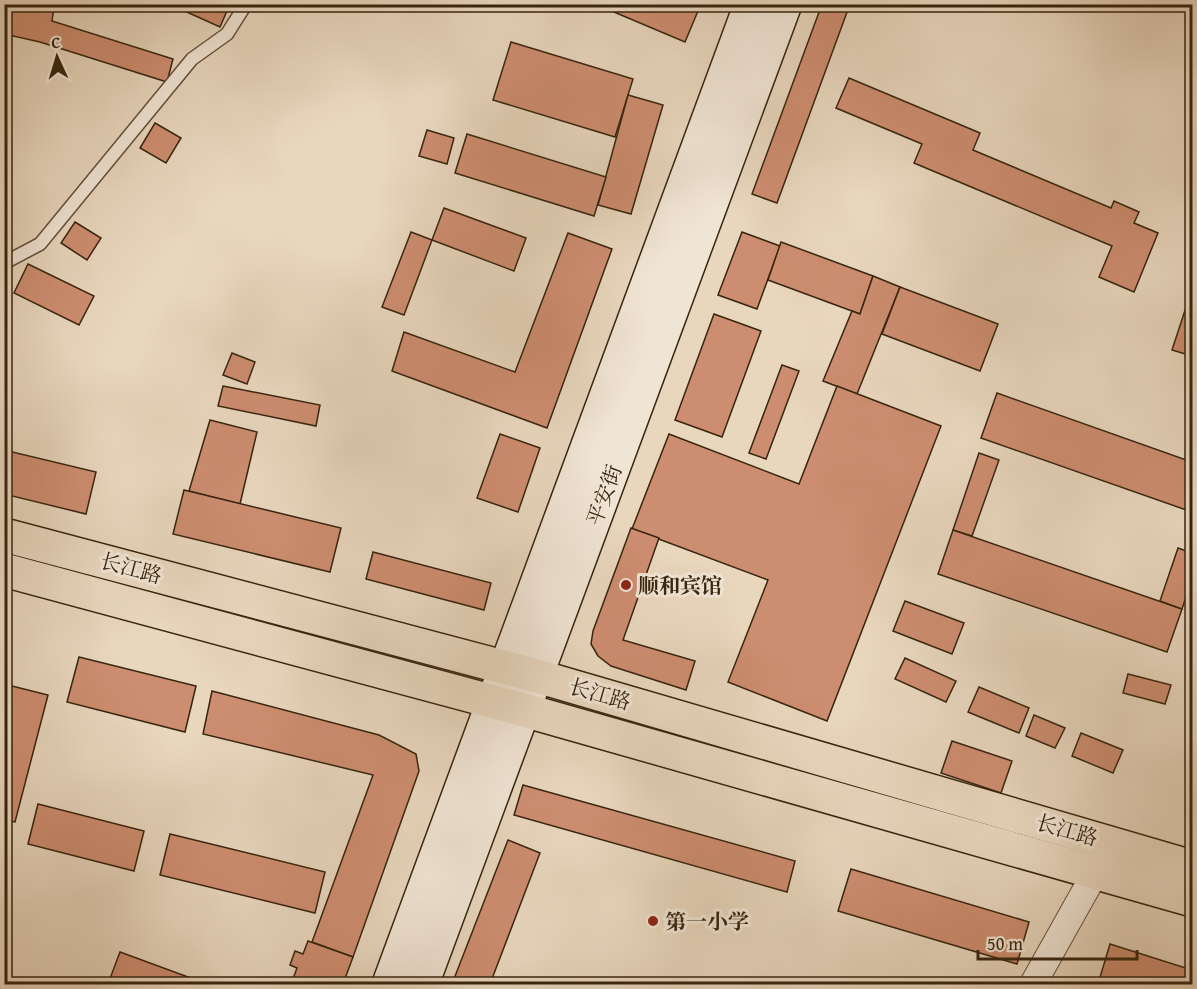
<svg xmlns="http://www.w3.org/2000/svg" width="1197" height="989" font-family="'Gentium Book Plus','Noto Serif SC',serif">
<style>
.building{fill:#cd8d70;stroke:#37250e;stroke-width:1.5}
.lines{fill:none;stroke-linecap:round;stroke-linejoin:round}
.service-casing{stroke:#63513a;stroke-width:15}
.minor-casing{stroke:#63513a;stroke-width:28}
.secondary-casing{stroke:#37250e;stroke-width:36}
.primary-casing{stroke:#37250e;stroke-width:36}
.service{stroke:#f0e4d4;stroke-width:12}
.minor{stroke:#f0e4d4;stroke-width:26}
.secondary{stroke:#f0e4d4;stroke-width:33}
.primary{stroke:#e8d6bd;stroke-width:33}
.poi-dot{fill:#8f2418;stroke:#f0e4d4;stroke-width:2}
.labels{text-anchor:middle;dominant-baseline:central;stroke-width:6;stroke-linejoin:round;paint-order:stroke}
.street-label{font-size:21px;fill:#37250e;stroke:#f0e4d4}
.poi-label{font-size:21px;font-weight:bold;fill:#37250e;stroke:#f0e4d4;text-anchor:start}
</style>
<rect width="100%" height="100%" fill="#e8d6bd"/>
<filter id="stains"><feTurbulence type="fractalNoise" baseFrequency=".00333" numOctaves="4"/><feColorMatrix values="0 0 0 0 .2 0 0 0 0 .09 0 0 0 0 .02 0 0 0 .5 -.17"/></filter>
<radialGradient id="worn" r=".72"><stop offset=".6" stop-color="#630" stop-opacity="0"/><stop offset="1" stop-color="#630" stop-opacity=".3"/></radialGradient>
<g class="building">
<polygon points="4,4 41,4 54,7 52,21 173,59 167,82 40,42 4,34"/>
<polygon points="169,4 230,4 220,27"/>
<polygon points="595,4 682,4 698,11 685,42"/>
<polygon points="822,4 850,4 777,203 752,194"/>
<polygon points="511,42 633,79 615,137 493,100"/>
<polygon points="849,78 980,133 973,150 1111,208 1114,201 1139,212 1134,223 1158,233 1134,292 1099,277 1112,246 914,163 922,144 836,108"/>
<polygon points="628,95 663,105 631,214 598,205"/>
<polygon points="155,123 181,138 166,163 140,148"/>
<polygon points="427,130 454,138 447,164 419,156"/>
<polygon points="467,134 606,177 594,216 455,173"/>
<polygon points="444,208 526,238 514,271 432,240"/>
<polygon points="75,222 101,238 87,260 61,243"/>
<polygon points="411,232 432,240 404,315 382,307"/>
<polygon points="742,232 780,246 757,309 718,295"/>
<polygon points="568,233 612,249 547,428 392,371 404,332 515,372"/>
<polygon points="781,242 873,276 860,314 768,280"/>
<polygon points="28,264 94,296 79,325 14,293"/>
<polygon points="873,276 900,287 857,394 823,381 852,311 860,314"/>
<polygon points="900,287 998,324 980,371 882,334"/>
<polygon points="1192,289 1192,356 1172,350"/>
<polygon points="714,314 761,331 722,437 675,420"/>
<polygon points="232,353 255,362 247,384 223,375"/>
<polygon points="782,365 799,371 766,459 749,453"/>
<polygon points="223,386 320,405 316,426 218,406"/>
<polygon points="837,386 941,426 827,721 728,682 768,580 632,529 669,434 799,484"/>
<polygon points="997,393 1192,462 1192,512 981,438"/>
<polygon points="210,420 257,432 240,504 189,491"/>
<polygon points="500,434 540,448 518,512 477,498"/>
<polygon points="4,450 96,472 86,514 4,494"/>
<polygon points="979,453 999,460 972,536 953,530"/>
<polygon points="184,490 341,528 330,572 173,534"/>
<polygon points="631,528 659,538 623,640 695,661 686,690 611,666 598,656 591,644 593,631"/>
<polygon points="953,530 1182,609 1167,652 938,574"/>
<polygon points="1178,548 1192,553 1192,579 1182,609 1160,601"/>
<polygon points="373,552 491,583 484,610 366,579"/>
<polygon points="905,601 964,623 952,654 893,631"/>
<polygon points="79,657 196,686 185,732 67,702"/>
<polygon points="905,658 956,681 946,702 895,679"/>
<polygon points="1128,674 1171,685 1165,704 1123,693"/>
<polygon points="4,684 48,695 15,822 4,820"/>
<polygon points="979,687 1029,708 1019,733 968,712"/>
<polygon points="212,691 379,735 416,754 419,771 353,957 312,942 373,775 203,734"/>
<polygon points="1034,715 1065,728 1055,748 1026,736"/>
<polygon points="1081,733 1123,750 1113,773 1072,756"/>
<polygon points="952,741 1012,761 1001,793 941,773"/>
<polygon points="523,785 795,861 787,892 514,815"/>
<polygon points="38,804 144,831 134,871 28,844"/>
<polygon points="170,834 325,872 315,913 160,875"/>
<polygon points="508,840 540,853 490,984 452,984"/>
<polygon points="851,869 1029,922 1017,964 838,911"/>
<polygon points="308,941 353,957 343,984 291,984 297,968 290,965 295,951 303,954"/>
<polygon points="1110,944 1192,970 1192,984 1098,984"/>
<polygon points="120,952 207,984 108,984"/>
</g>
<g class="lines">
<g class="service-casing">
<polyline id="service" points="4,263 40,244 192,59 227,34 246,4"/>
</g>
<g class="minor-casing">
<polyline id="minor" points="1033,984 1103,859"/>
</g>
<g class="secondary-casing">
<g id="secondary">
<polyline points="389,984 751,4"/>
<polyline points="422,984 785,4"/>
</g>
</g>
<g class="primary-casing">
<g id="primary">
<polyline points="4,535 537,676 1192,867"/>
<polyline points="4,570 524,710 1192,900"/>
</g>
</g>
<use href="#service" class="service"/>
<use href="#minor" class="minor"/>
<use href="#secondary" class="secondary"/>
<use href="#primary" class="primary"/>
</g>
<g class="poi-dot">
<circle cx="626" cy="585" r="6"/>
<circle cx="653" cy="921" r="6"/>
</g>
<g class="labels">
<g class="street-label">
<text transform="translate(604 495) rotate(-70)">平安街</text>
<text transform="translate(131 568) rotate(15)">长江路</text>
<text transform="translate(600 694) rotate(16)">长江路</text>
<text transform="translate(1067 830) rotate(16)">长江路</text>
</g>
<g class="poi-label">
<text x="638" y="585">顺和宾馆</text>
<text x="665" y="921">第一小学</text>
</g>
</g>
<rect width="1197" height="989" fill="none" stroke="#e8d6bd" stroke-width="24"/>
<rect x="6" y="6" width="1185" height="977" fill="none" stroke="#37250e" stroke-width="3"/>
<rect x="12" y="12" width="1173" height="965" fill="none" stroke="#37250e" stroke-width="1.5"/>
<g transform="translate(57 57) rotate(356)" stroke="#f0e4d4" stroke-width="4.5" paint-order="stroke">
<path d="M0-4.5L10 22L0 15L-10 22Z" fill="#37250e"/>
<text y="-9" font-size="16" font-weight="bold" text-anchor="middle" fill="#37250e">С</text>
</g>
<path d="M978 950v9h159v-9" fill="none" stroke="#37250e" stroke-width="3"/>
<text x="987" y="950" font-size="18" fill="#37250e" stroke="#f0e4d4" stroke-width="4.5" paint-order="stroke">50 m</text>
<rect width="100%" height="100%" filter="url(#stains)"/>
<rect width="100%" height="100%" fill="url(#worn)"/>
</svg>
